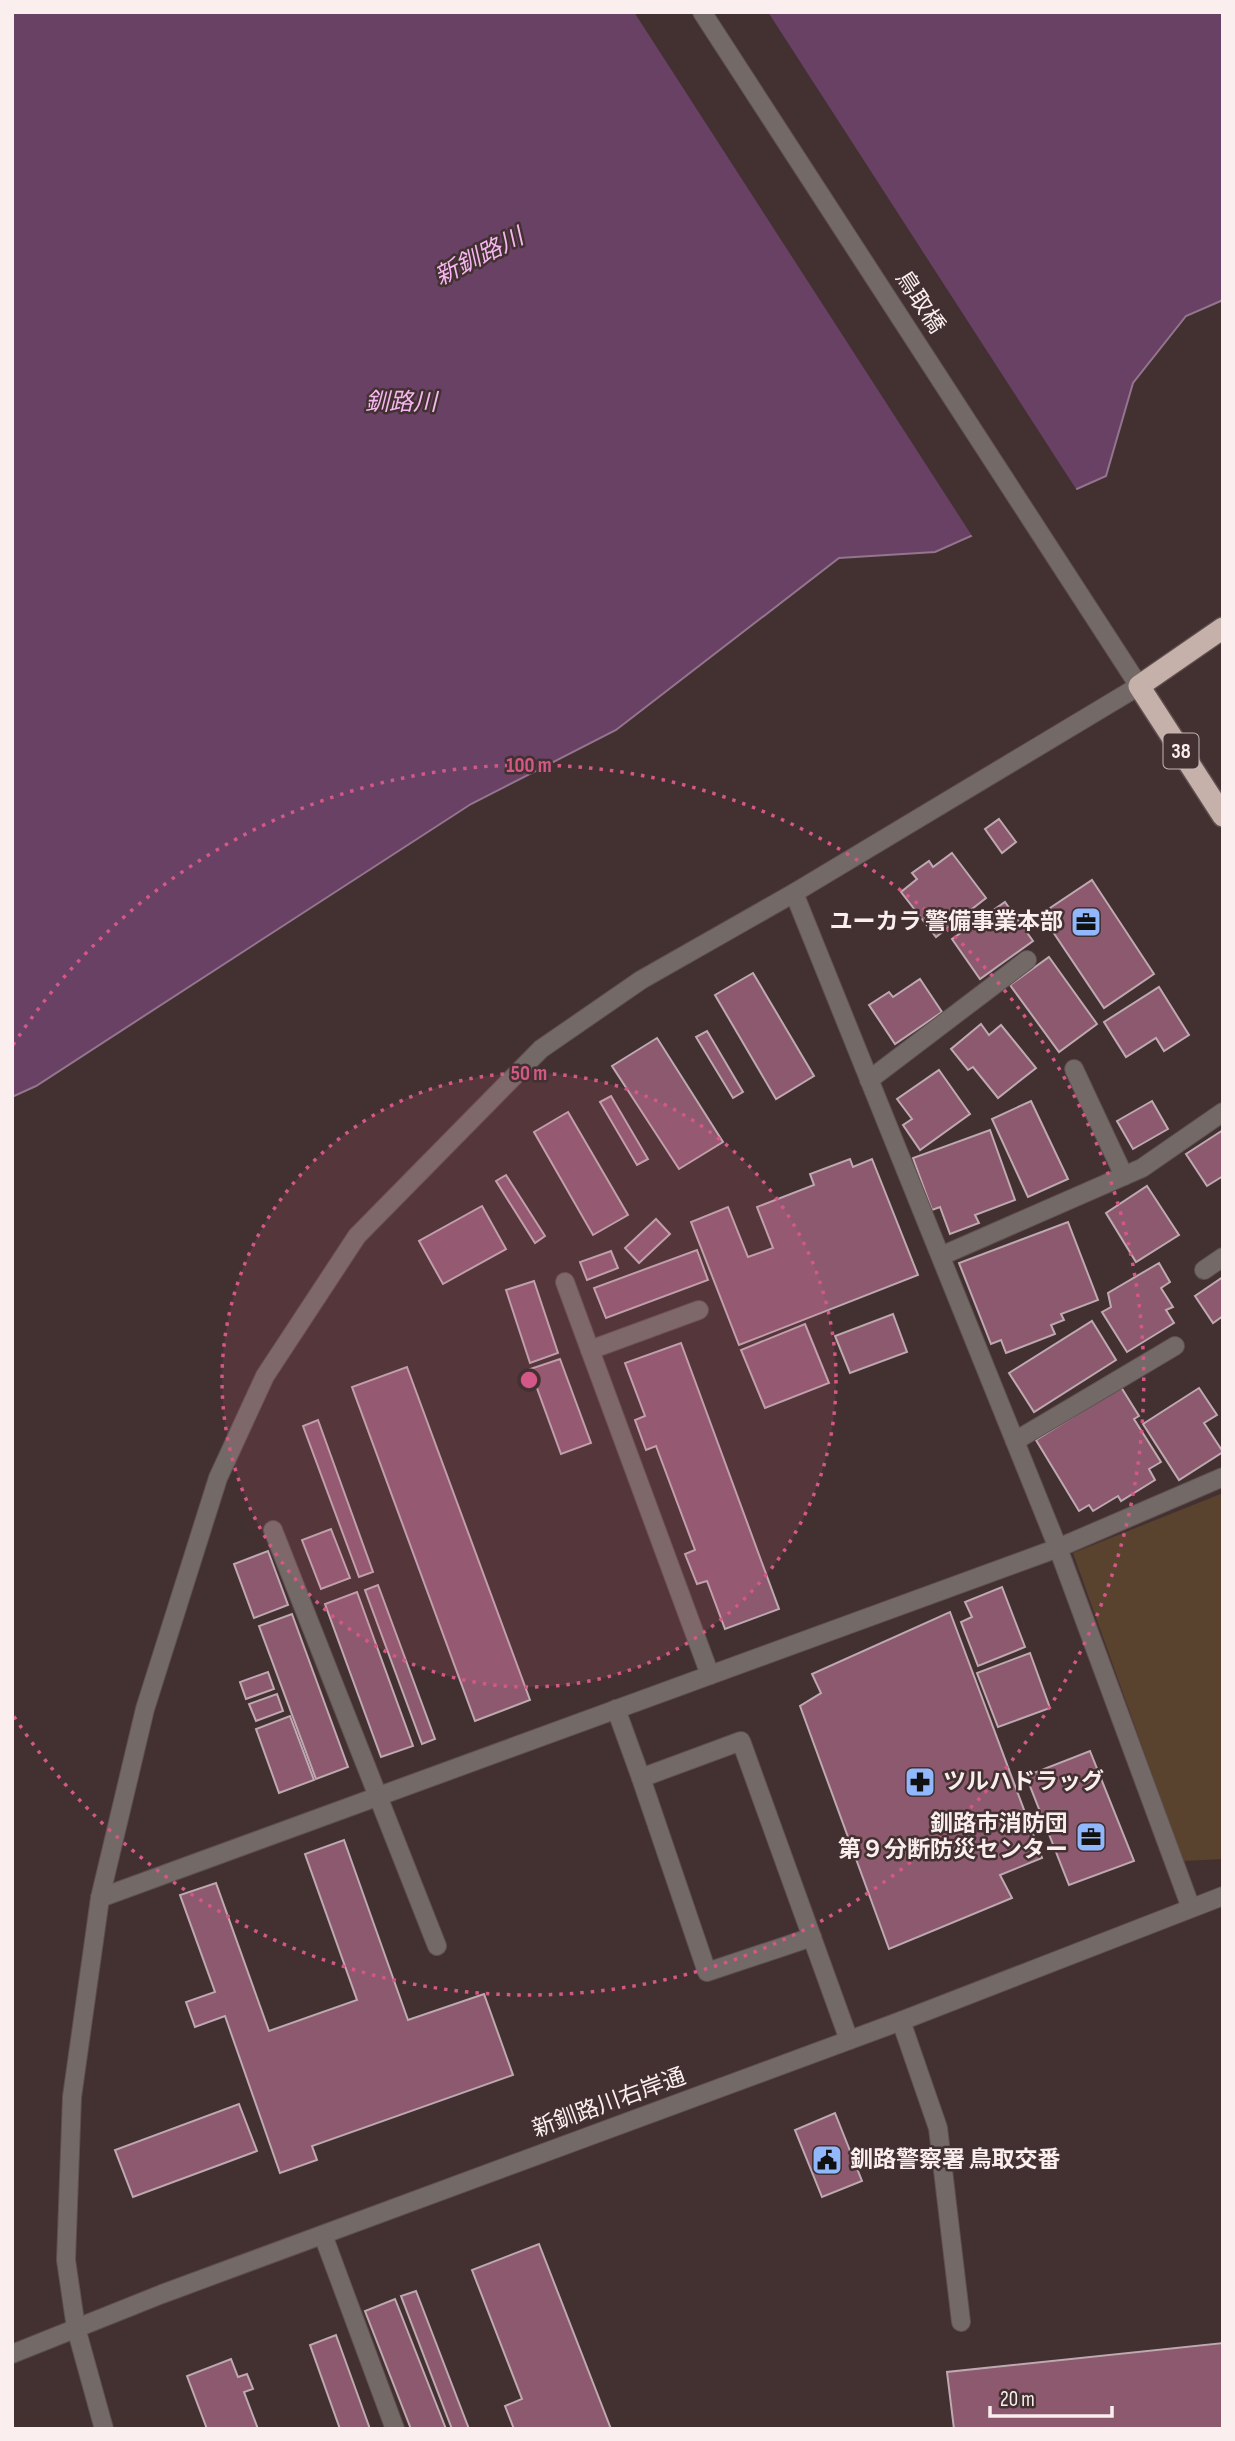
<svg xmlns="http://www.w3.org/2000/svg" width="1235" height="2441" font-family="'Sofia Sans Condensed','Noto Sans JP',sans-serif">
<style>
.green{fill:#59422e}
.water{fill:#684165;stroke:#94758e;stroke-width:2}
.pier{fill:#433132}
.building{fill:#8d596f;stroke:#bea9b1;stroke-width:2}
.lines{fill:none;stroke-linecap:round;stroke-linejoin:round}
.minor-casing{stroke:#604f50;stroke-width:20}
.highway-casing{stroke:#604f50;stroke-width:24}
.minor{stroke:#736a67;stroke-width:18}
.highway{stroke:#c6b0aa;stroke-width:21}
.ring{fill:none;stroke:#d35887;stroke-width:3.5;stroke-dasharray:3.5 7}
.labels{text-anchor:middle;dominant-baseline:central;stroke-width:5;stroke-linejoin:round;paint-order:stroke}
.shield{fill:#433132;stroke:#c3b5b6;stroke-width:2}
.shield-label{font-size:21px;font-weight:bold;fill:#faeeee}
.street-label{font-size:23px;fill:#faeeee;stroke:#433132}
.poi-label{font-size:23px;font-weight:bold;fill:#faeeee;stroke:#433132;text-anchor:end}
.water-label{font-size:24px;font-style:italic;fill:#f6b6f0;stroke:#433132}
.centre{fill:#d35887;stroke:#433132;stroke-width:3.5}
.ring-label{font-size:21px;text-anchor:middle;font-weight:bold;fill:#d35887;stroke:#433132;stroke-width:5;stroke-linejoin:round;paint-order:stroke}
</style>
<rect width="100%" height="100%" fill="#433132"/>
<polygon class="green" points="1223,1493 1223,1859 1183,1861 1073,1553"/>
<polygon class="water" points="12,12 1223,12 1223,300 1186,316 1133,383 1106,476 935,552 839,558 616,730 471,804 36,1086 12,1097"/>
<polygon class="pier" points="634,12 768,12 1078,492 974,539"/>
<g class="building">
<polygon points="999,819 1016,842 1002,853 985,829"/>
<polygon points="952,853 986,898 936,937 901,892 917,879 912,873 929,861 933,867"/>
<polygon points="1092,880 1154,974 1104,1008 1041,914"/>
<polygon points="1005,902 1033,941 980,979 952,939"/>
<polygon points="1049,957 1097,1024 1059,1052 1010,985"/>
<polygon points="753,973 814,1076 776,1099 715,995"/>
<polygon points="920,979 942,1012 895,1044 869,1005 889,992 893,997"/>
<polygon points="1159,987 1189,1035 1164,1051 1156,1038 1126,1057 1104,1022"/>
<polygon points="981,1024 989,1035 1001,1025 1036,1068 998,1098 973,1067 968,1070 951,1049"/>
<polygon points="707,1031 743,1092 733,1098 696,1037"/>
<polygon points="657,1038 723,1142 679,1169 612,1066"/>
<polygon points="939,1070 970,1114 920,1150 903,1125 912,1119 897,1099"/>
<polygon points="611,1096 648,1159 637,1165 600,1102"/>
<polygon points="1031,1101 1068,1179 1028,1197 992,1119"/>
<polygon points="1152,1101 1168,1129 1133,1149 1117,1121"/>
<polygon points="568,1112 628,1215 593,1235 534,1132"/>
<polygon points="990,1130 1015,1200 975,1215 979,1223 950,1234 940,1207 932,1210 913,1158"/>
<polygon points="1223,1130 1223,1176 1207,1186 1186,1154"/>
<polygon points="850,1159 853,1167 872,1159 918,1275 739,1345 691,1222 728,1207 748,1257 773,1248 757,1207 814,1185 810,1174"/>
<polygon points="506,1175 545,1236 535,1243 496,1181"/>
<polygon points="1147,1186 1179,1235 1136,1262 1106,1213"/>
<polygon points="482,1206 506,1249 443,1284 419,1241"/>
<polygon points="656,1219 670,1234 639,1263 625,1248"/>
<polygon points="1068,1222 1098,1300 1061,1314 1064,1320 1051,1325 1055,1334 1006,1353 1001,1340 991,1344 959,1263"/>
<polygon points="697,1250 708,1280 606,1318 594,1288"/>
<polygon points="611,1251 618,1268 587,1280 580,1262"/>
<polygon points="1159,1263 1170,1282 1161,1288 1173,1307 1166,1310 1174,1323 1127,1352 1102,1312 1111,1307 1108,1293"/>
<polygon points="1223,1277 1223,1316 1213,1323 1195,1296"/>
<polygon points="534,1281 558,1353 530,1363 506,1290"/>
<polygon points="893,1314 907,1352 850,1373 835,1336"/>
<polygon points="1092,1321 1116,1360 1034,1412 1009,1373"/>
<polygon points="805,1324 829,1383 765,1408 741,1350"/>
<polygon points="681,1343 779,1609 725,1629 707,1581 697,1584 685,1554 695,1550 656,1446 646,1450 635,1420 645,1416 625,1363"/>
<polygon points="560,1359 591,1443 561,1454 530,1369"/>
<polygon points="407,1367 530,1700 475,1721 352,1387"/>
<polygon points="1121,1387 1139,1416 1134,1419 1161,1462 1149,1469 1155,1480 1121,1501 1118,1496 1093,1511 1089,1505 1079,1511 1036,1440"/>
<polygon points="1199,1388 1217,1415 1204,1423 1223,1452 1179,1480 1143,1424"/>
<polygon points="318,1420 373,1572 359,1577 303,1426"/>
<polygon points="331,1529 350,1578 321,1589 302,1540"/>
<polygon points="268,1551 288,1605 254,1618 234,1564"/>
<polygon points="378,1585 435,1739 422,1744 365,1590"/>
<polygon points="1002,1587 1025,1647 978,1666 961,1622 972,1617 965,1602"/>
<polygon points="357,1592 413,1746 381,1757 325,1604"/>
<polygon points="950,1612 1042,1858 1000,1875 1012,1898 889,1949 800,1706 821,1693 812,1674"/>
<polygon points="292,1614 348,1767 316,1779 259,1626"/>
<polygon points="1030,1653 1050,1708 998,1727 977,1673"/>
<polygon points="268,1672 274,1689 246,1699 240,1682"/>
<polygon points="277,1694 283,1711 256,1721 249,1704"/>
<polygon points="290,1716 314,1780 279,1793 256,1729"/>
<polygon points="1090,1751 1134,1861 1069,1885 1026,1776"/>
<polygon points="344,1840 408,2020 484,1994 513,2075 312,2146 317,2160 280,2173 225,2016 195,2027 186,2002 215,1992 180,1895 216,1883 269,2031 357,2000 305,1854"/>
<polygon points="239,2104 257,2151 133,2197 115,2150"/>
<polygon points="835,2113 862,2181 822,2197 795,2130"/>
<polygon points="539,2244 611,2429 514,2429 505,2406 522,2399 472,2270"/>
<polygon points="416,2291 469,2429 452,2429 401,2296"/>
<polygon points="395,2299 446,2429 411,2429 365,2311"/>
<polygon points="336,2335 370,2429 340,2429 310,2345"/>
<polygon points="1223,2343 1223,2429 954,2429 947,2372"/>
<polygon points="231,2359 238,2377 247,2374 253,2389 244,2392 258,2429 207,2429 187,2376"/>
</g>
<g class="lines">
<g class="minor-casing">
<g id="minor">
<polyline points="794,893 1058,1548 1191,1908"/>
<polyline points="1074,1069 1124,1176"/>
<polyline points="869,1080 1027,960"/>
<polyline points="941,1256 1142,1168 1223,1112"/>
<polyline points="1204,1270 1223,1257"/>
<polyline points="565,1282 590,1350"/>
<polyline points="699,1310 590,1350 710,1675"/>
<polyline points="1015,1441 1175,1346"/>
<polyline points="273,1530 437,1946"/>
<polyline points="616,1709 641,1778 741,1741 849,2040"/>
<polyline points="641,1778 707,1972 812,1937"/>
<polyline points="100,1898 1058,1548 1223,1477"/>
<polyline points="901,2021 938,2128 961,2322"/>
<polyline points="323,2235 395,2429"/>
<polyline points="12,2354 162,2294 901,2021 1223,1896"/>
<polyline points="104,2429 76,2328 66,2260 72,2097 100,1898 145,1709 218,1478 265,1376 357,1236 541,1049 641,980 794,893 1139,686 702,12"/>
</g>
</g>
<g class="highway-casing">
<polyline id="highway" points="1223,628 1139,686 1223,816"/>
</g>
<use href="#minor" class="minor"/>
<use href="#highway" class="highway"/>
</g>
<circle cx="529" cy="1380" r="307" fill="#d35887" fill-opacity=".12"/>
<g class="ring">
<circle cx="529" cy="1380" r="307"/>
<path d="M13 1045A615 615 0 1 1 13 1715"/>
</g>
<defs>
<g id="office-square" transform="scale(1.575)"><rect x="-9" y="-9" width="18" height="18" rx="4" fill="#91b8fd" stroke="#433132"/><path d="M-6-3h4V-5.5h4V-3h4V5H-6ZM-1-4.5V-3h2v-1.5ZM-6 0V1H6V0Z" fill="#111"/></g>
<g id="pharmacy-square" transform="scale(1.575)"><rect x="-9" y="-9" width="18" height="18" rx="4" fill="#91b8fd" stroke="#433132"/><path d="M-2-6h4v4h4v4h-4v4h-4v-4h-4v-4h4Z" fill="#111"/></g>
<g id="civic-square" transform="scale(1.575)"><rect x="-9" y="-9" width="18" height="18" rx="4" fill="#91b8fd" stroke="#433132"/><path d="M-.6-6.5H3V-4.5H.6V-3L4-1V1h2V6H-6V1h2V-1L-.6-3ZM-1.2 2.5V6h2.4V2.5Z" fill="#111"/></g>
</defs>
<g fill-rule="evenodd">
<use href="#office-square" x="1086" y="922"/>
<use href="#pharmacy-square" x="920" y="1782"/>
<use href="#office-square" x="1091" y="1837"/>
<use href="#civic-square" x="827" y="2160"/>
</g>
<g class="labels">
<rect class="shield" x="1163.5" y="733.5" width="35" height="35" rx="5"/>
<g class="shield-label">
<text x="1181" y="751">38</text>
</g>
<g class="street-label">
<text transform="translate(920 302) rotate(57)">鳥取橋</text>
<text transform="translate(609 2103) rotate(-20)">新釧路川右岸通</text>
</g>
<g class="poi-label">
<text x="1063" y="922">ユーカラ 警備事業本部</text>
<text x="943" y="1782" text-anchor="start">ツルハドラッグ</text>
<text x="1068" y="1824">釧路市消防団<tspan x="1068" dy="26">第９分断防災センター</tspan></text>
<text x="850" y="2160" text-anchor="start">釧路警察署 鳥取交番</text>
</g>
<g class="water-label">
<text transform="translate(479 257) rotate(-27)">新釧路川</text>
<text x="401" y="402">釧路川</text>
</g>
</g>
<circle cx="529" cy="1380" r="10" class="centre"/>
<g class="ring-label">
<text x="529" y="772">100 m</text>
<text x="529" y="1080">50 m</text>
</g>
<rect width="1235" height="2441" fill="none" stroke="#faeeee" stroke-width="28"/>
<path d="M990 2406v10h122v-10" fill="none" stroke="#faeeee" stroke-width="3.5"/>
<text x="1000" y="2406" font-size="21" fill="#faeeee" stroke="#433132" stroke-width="5" paint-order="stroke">20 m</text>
</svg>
